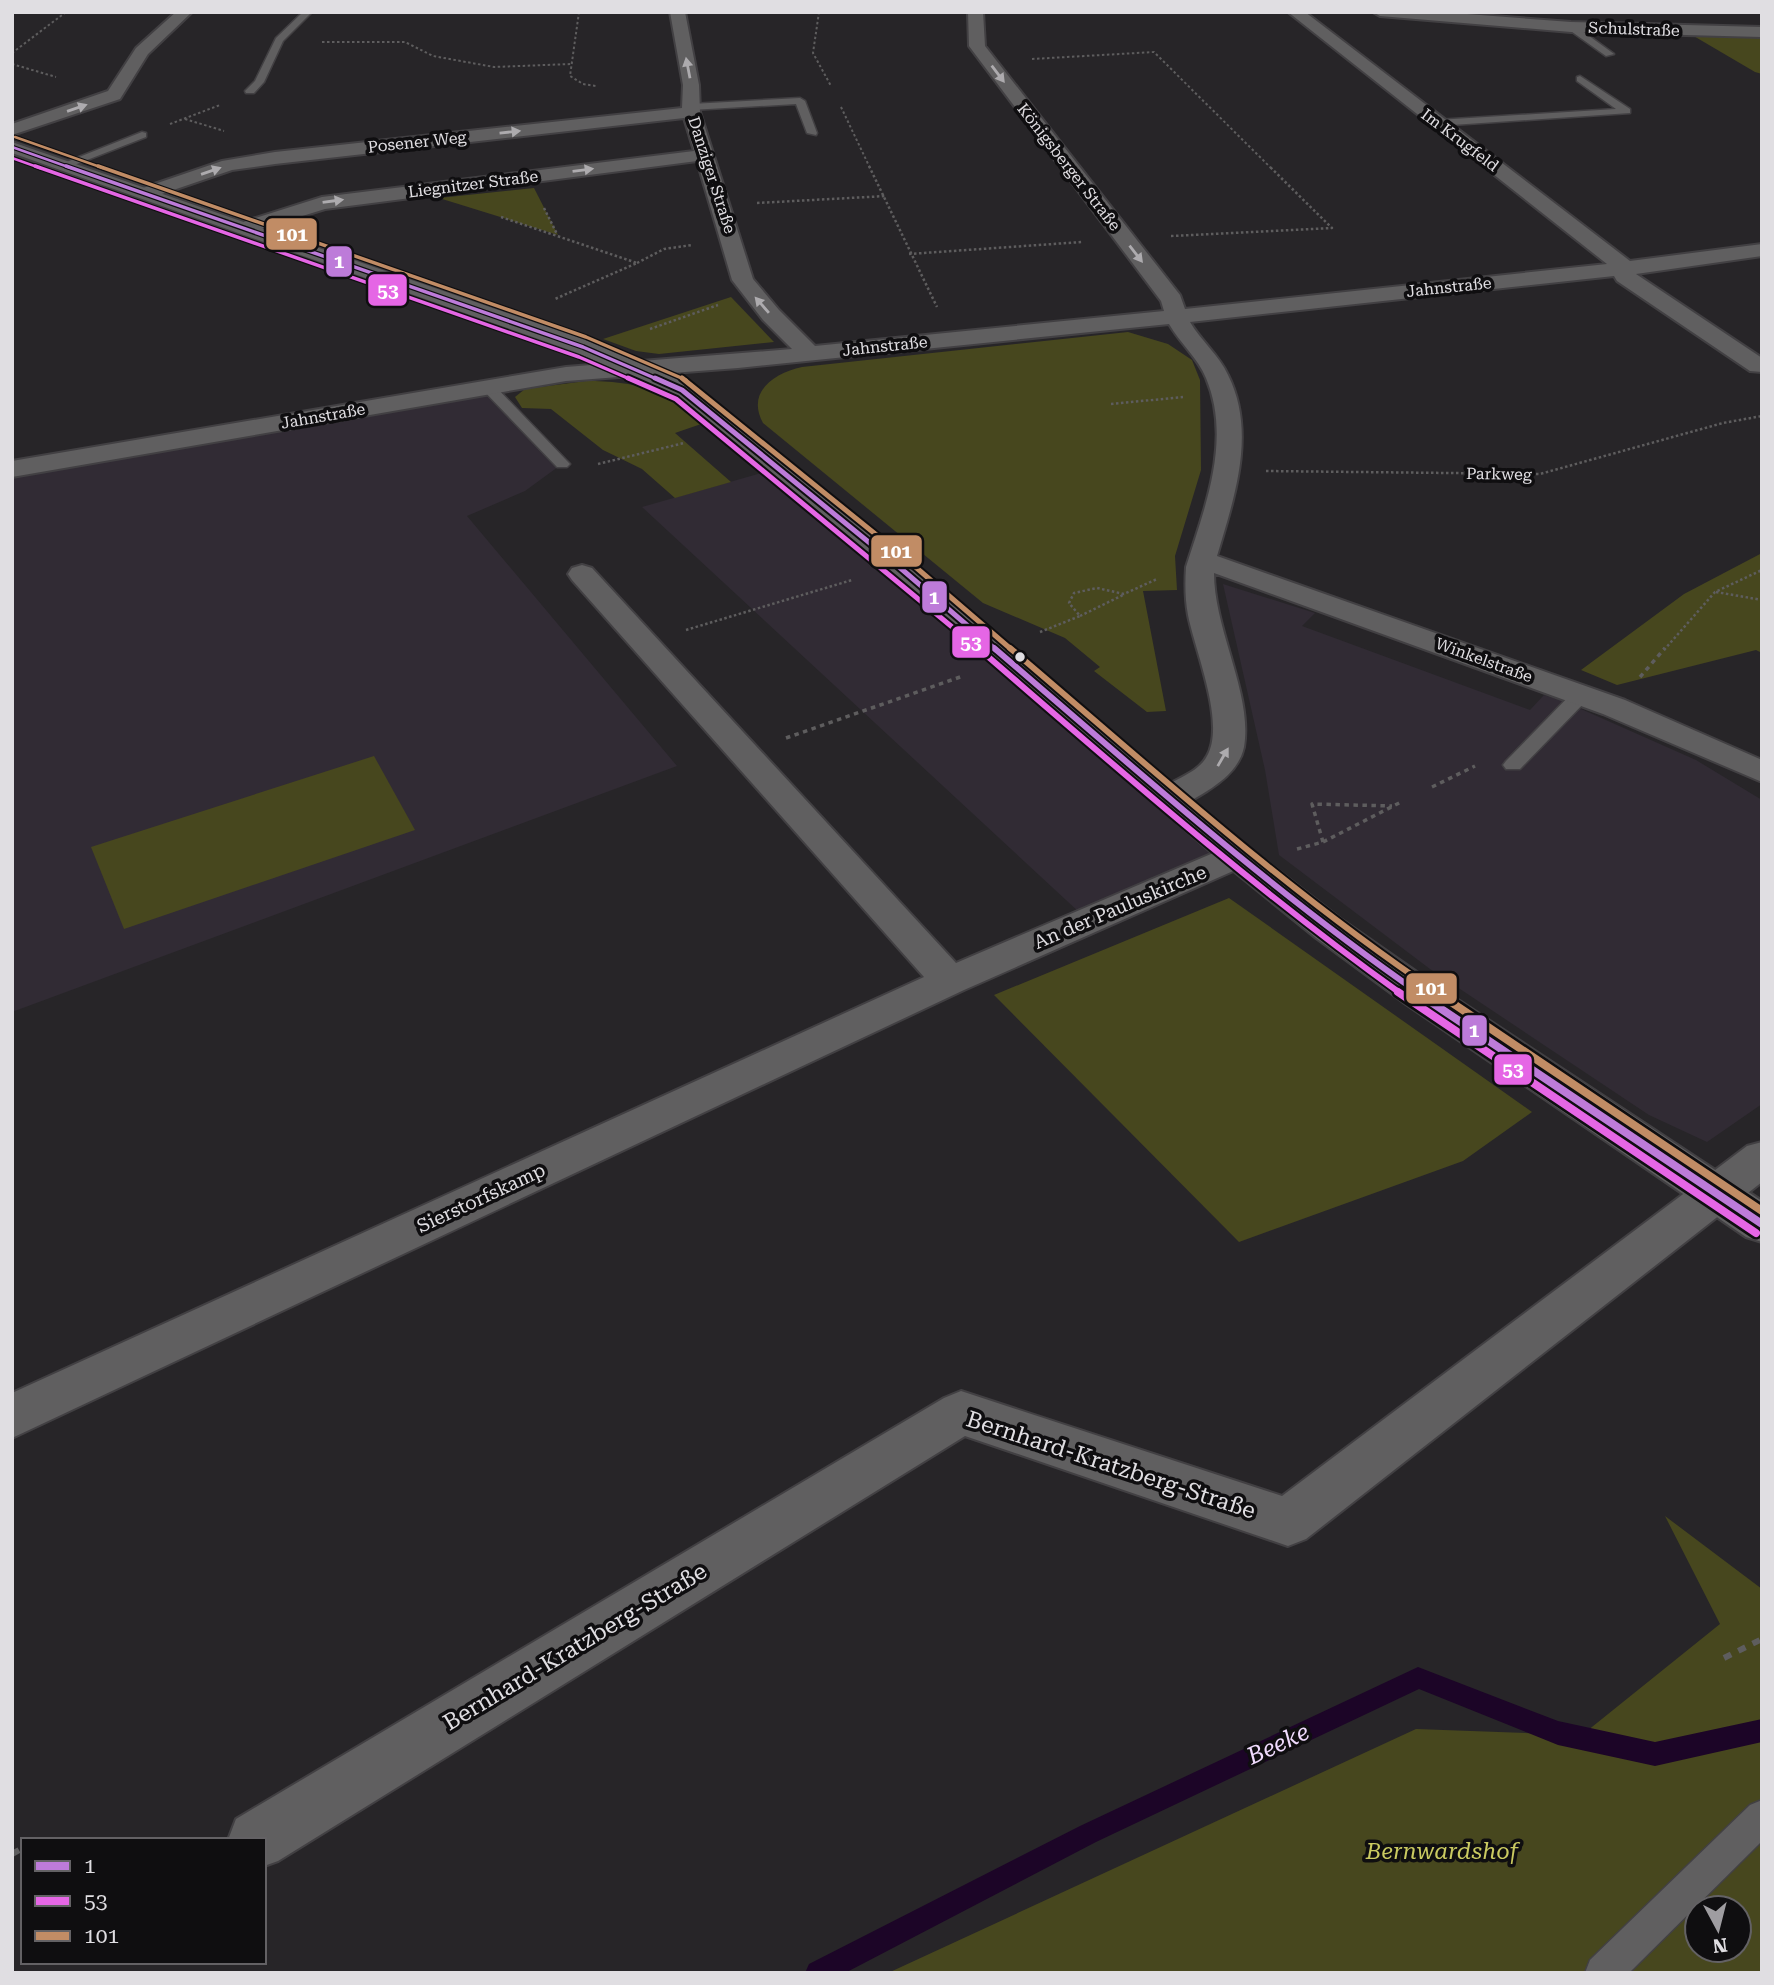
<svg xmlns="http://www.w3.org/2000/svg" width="1774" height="1985" font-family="'Roboto Serif',serif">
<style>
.built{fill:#312b34}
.green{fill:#47471e;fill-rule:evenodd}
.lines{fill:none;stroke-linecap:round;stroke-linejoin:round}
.stream{fill:#1c0527;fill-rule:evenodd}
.service-casing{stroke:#424043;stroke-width:3}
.minor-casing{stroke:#424043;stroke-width:4}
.tertiary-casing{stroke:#424043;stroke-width:4}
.path-far3{stroke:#5e5d5e;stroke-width:2;stroke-dasharray:2.5 2.5;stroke-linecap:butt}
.path-far2{stroke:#5e5d5e;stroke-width:2.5;stroke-dasharray:2.5 2.5;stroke-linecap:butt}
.path-far1{stroke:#5e5d5e;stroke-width:3.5;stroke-dasharray:4.5 4.5;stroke-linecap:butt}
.path{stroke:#5e5d5e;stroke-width:6;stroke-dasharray:8 8;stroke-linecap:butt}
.service{fill:#605f60;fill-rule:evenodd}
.minor{fill:#605f60;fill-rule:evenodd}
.tertiary{fill:#605f60;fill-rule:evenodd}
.bus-1-far4-casing{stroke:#0f0e10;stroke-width:5}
.bus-1-far3-casing{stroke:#0f0e10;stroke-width:6}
.bus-1-far2-casing{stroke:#0f0e10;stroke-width:9}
.bus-1-far1-casing{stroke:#0f0e10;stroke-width:10}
.bus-1-casing{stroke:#0f0e10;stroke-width:13}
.bus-2-far4-casing{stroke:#0f0e10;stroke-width:5}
.bus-2-far3-casing{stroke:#0f0e10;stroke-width:6}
.bus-2-far2-casing{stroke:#0f0e10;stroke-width:9}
.bus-2-far1-casing{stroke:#0f0e10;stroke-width:10}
.bus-2-casing{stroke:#0f0e10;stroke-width:13}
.bus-3-far4-casing{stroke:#0f0e10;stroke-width:5}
.bus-3-far3-casing{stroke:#0f0e10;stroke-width:6}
.bus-3-far2-casing{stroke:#0f0e10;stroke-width:9}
.bus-3-far1-casing{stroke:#0f0e10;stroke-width:10}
.bus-3-casing{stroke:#0f0e10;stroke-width:13}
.bus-1-far4{stroke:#bd7bd9;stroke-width:2.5}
.bus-1-far3{stroke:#bd7bd9;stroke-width:3.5}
.bus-1-far2{stroke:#bd7bd9;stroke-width:5}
.bus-1-far1{stroke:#bd7bd9;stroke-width:6}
.bus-1{stroke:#bd7bd9;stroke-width:8}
.bus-2-far4{stroke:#e566e5;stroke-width:2.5}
.bus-2-far3{stroke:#e566e5;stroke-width:3.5}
.bus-2-far2{stroke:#e566e5;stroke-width:5}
.bus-2-far1{stroke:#e566e5;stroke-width:6}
.bus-2{stroke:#e566e5;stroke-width:8}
.bus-3-far4{stroke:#c18c65;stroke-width:2.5}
.bus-3-far3{stroke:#c18c65;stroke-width:3.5}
.bus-3-far2{stroke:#c18c65;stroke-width:5}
.bus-3-far1{stroke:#c18c65;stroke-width:6}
.bus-3{stroke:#c18c65;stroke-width:8}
.oneway{fill:#adabae}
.bus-dot{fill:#e0dee2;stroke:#0f0e10;stroke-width:2.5}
.labels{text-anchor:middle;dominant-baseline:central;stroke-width:7;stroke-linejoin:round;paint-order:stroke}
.far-street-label{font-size:16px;fill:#e0dee2;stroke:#0f0e10}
.street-label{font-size:19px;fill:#e0dee2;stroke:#0f0e10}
.near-street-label{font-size:23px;fill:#e0dee2;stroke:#0f0e10}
.near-park-label{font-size:23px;font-style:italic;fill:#caca61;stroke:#0f0e10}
.near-water-label{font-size:24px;font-style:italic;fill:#f0dbfe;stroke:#0f0e10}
.line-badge{stroke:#0f0e10;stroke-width:2.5}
.badge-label{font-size:19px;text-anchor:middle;font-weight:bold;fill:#fff}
</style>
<rect width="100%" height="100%" fill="#272528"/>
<g class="built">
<polygon points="488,387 562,464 525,491 467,516 677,766 12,1012 12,469"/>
<polygon points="772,470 1224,853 1080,913 642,507"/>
<polygon points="1223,584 1315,613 1302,626 1530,710 1544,695 1563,701 1696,760 1762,800 1762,1104 1707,1142 1649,1115 1430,969 1279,855 1265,770"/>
</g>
<g class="green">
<polygon points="1692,35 1762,35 1762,74 1755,72"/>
<polygon points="534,188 558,235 439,198"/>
<polygon points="731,297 774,342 659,354 636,351 603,339"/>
<path d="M1128,332L1168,344L1192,360L1200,380L1201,470L1175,556L1177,590L1143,591L1166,711L1147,712L1094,671L1100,667L1065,638L983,603L763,423C746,392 774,373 802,367Z"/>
<path d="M586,381C636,381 667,390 704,423L675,433L731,482L675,498L642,469L603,450L551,409L522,408L515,397L525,389Z"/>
<polygon points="1762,553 1762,653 1756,650 1617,685 1581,670 1684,594"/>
<polygon points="374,756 415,830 124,929 91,847"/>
<polygon points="1229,898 1532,1112 1463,1161 1239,1242 994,995"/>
<path d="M1665,1516L1762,1589V1973H888L1416,1729L1582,1735L1720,1624ZM1697,1908H1739V1950H1697Z"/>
</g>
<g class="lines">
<polygon class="stream" points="1418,1667 1558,1721 1655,1742 1762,1719 1762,1742 1655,1766 1558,1745 1419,1689 1096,1842 845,1973 805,1973 809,1964 1080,1826"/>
<g class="service-casing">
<g id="service">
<polygon points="303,12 312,12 283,41 264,82 254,93 246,93 245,91 255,81 276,38"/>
<polygon points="1568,25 1574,25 1614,54 1606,56 1568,29"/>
<polygon points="1580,76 1630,109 1630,113 1437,126 1432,123 1437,120 1616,109 1577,81 1577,77"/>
<polygon points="800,98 805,101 817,133 816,135 807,133 796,104 691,110 686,107 691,104"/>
<polygon points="142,132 146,133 146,137 69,167 59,165"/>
<polygon points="488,383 493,384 567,461 570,464 567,467 557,467 483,390 483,384"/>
<polygon points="1581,689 1590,695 1588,699 1520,769 1506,769 1503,765 1506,761 1574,691"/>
<polygon points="1762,1800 1762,1841 1629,1973 1585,1973 1590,1960 1750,1805"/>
</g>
</g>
<g class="minor-casing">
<g id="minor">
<polygon points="176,12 192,12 148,54 120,99 12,135 12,124 108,91 136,48"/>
<path d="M670,12H685L699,85L700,112L753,279L779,310L815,346L1164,311L1161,301L969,46L968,12H983L985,46L1180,295L1185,309L1607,264L1288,12H1305L1630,261L1762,244V256L1636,274L1762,358V372L1750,371L1617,281L1614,276L1190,322C1201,341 1219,355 1228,375C1257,433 1234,498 1217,556L1625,700L1762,760V782L1603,714L1214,573C1214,630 1253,695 1244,747C1240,767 1223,781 1207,791C1191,801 1177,810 1158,805L1153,798C1166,779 1196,777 1207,756C1226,723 1195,651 1188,615C1185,599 1185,583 1186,567C1205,507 1232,440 1206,378C1198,358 1180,343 1169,324L738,368L566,381L12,477V461L566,367L792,349L763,320L732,280L697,161L325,209L244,234L237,232L234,228L237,224L322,197L694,151L684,118L275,164L232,170L147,199L137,193L140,189L222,161L275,152L682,108L683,85Z"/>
<polygon points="1373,12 1441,12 1571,22 1762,27 1762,37 1571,32 1380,16"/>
<polygon points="582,565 592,568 956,963 1225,848 1237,845 1249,848 1255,856 1249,864 964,990 12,1438 12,1393 924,977 572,580 568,574 572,568"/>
<polygon points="1762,1142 1762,1182 1306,1539 1288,1546 965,1436 278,1861 264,1866 264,1840 228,1840 236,1819 944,1398 961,1391 1282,1496 1747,1146"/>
</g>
</g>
<g class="tertiary-casing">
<polygon id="tertiary" points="12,142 591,342 691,385 908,560 1249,848 1342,920 1431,982 1762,1201 1762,1242 1746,1237 1403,1002 1316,938 1225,864 888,572 673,395 575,352 12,153"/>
</g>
<g class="path-far3">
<polyline points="579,12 570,76 583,84 596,86"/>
<polyline points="819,12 813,53 831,86"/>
<polyline points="322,42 405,42 433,56 494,67 571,64"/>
<polyline points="12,53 66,12"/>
<polyline points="1032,59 1154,52 1271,168"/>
<polyline points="12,64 56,77"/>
<polyline points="841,107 870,168"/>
<polyline points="185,119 224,131"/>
<polyline points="170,124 220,105"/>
</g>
<g class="path-far2">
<polyline points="869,166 937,307"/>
<polyline points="757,203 886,196"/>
<polyline points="544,208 557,234"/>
<polyline points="501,217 637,263 555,299"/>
<polyline points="1171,236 1332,228 1269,166"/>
<polyline points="909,254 1082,242"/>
<polyline points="637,263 664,249 692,245"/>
<polyline points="650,329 718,305"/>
<polyline points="1111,404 1183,397"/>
<polyline points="598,464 684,443"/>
<polyline points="1266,471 1540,474 1723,423 1762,416"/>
<polyline points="1716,592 1762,600"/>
<polyline points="1080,616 1123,595"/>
<polyline points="686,630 852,580"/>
<polyline points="1040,632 1080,616 1069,603 1074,593 1097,588 1124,594 1157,579"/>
<polyline points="1664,650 1715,592 1762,570"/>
</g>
<g class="path-far1">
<polyline points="1640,677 1665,648"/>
<polyline points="786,738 963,676"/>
<polyline points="1432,787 1475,766"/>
<polyline points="1323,842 1312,804 1392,806"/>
<polyline points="1297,849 1323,842 1403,801"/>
</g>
<g class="path">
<polyline points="1724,1658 1762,1639"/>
<polyline points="12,1854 23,1848"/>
</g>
<use href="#service" class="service"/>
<use href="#minor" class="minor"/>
<use href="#tertiary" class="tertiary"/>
<g class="bus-1-far4-casing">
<polyline id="bus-1-far4" points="12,147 71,168"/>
</g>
<g class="bus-1-far3-casing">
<polyline id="bus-1-far3" points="66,166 583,347 659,380"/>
</g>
<g class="bus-1-far2-casing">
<polyline id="bus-1-far2" points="655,378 682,390 898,566 996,650"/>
</g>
<g class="bus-1-far1-casing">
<path id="bus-1-far1" d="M994,648C1133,767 1269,889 1419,993"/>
</g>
<g class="bus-1-casing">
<polyline id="bus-1" points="1416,992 1762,1224"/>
</g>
<g class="bus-2-far4-casing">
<polyline id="bus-2-far4" points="12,158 40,168"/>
</g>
<g class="bus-2-far3-casing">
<polyline id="bus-2-far3" points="35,166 579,357 632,380"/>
</g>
<g class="bus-2-far2-casing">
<polyline id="bus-2-far2" points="628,378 676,399 980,650"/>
</g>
<g class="bus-2-far1-casing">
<path id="bus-2-far1" d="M978,648C1116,767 1252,887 1400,993"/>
</g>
<g class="bus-2-casing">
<polyline id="bus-2" points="1398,992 1756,1233"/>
</g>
<g class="bus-3-far4-casing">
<polyline id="bus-3-far4" points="15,137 103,168"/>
</g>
<g class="bus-3-far3-casing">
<polyline id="bus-3-far3" points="98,166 586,337 686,380"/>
</g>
<g class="bus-3-far2-casing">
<polyline id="bus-3-far2" points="682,378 905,558 1012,650"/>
</g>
<g class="bus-3-far1-casing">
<path id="bus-3-far1" d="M1010,648C1150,767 1286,891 1438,993"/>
</g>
<g class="bus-3-casing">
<polyline id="bus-3" points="1436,992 1762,1211"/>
</g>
<use href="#bus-1-far4" class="bus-1-far4"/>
<use href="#bus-1-far3" class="bus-1-far3"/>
<use href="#bus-1-far2" class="bus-1-far2"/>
<use href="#bus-1-far1" class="bus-1-far1"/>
<use href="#bus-1" class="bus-1"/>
<use href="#bus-2-far4" class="bus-2-far4"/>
<use href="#bus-2-far3" class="bus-2-far3"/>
<use href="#bus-2-far2" class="bus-2-far2"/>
<use href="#bus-2-far1" class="bus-2-far1"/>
<use href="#bus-2" class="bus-2"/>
<use href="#bus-3-far4" class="bus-3-far4"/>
<use href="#bus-3-far3" class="bus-3-far3"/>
<use href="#bus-3-far2" class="bus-3-far2"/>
<use href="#bus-3-far1" class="bus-3-far1"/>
<use href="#bus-3" class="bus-3"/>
</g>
<defs><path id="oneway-solid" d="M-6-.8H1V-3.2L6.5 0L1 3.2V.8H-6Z" transform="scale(1.75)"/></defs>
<g class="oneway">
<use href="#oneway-solid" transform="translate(688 68) rotate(-101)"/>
<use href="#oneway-solid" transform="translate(998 74) rotate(53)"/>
<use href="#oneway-solid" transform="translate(77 108) rotate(-19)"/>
<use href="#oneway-solid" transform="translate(510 132) rotate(-6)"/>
<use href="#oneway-solid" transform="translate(583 170) rotate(-7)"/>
<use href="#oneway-solid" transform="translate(211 171) rotate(-19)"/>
<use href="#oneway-solid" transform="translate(333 201) rotate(-8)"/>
<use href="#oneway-solid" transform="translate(1136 254) rotate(52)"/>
<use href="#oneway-solid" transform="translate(762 305) rotate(-131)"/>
<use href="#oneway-solid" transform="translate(1223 757) rotate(-60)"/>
</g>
<circle class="bus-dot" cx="1020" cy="657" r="6"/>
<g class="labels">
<g class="far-street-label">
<text transform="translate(1634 29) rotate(2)">Schulstraße</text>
<text transform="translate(1460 140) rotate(37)">Im Krugfeld</text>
<text transform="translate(417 142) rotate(-6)">Posener Weg</text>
<text transform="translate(1069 167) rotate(52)">Königsberger Straße</text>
<text transform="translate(712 175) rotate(72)">Danziger Straße</text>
<text transform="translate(473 184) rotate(-7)">Liegnitzer Straße</text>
<text transform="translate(1449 287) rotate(-6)">Jahnstraße</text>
<text transform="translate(885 346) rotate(-6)">Jahnstraße</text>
<text transform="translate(323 416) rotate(-10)">Jahnstraße</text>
<text transform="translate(1499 474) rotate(1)">Parkweg</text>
<text transform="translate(1484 660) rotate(20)">Winkelstraße</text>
</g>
<g class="street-label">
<text transform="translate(1120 907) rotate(-23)">An der Pauluskirche</text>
<text transform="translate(481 1198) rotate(-25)">Sierstorfskamp</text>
</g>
<g class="near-street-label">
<text transform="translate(1111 1465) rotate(18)">Bernhard-Kratzberg-Straße</text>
<text transform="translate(575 1647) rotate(-31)">Bernhard-Kratzberg-Straße</text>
</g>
<g class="near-park-label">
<text x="1442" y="1851">Bernwardshof</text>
</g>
<g class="near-water-label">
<text transform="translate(1278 1744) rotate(-25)">Beeke</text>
</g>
</g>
<g class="line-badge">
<rect x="265" y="217" width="53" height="34" rx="7" fill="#c18c65"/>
<rect x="325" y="245" width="28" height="33" rx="7" fill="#bd7bd9"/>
<rect x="367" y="273" width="41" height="34" rx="7" fill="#e566e5"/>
<rect x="870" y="534" width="53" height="34" rx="7" fill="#c18c65"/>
<rect x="921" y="580" width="27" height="34" rx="7" fill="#bd7bd9"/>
<rect x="951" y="625" width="40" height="34" rx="7" fill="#e566e5"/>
<rect x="1405" y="972" width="53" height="33" rx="7" fill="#c18c65"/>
<rect x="1461" y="1014" width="27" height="33" rx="7" fill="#bd7bd9"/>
<rect x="1493" y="1053" width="40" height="33" rx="7" fill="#e566e5"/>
</g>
<g class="badge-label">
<text x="292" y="241">101</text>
<text x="339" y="268">1</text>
<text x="388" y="297">53</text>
<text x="896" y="558">101</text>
<text x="934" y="604">1</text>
<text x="971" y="649">53</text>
<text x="1431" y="995">101</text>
<text x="1474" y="1037">1</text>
<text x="1513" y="1076">53</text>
</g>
<rect width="1774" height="1985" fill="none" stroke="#e0dee2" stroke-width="28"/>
<rect x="21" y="1838" width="245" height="126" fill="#0f0e10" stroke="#636164" stroke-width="2"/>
<rect x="35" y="1861" width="35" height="10" fill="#bd7bd9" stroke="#636164" stroke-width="2"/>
<text x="84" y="1873" font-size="21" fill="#e0dee2">1</text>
<rect x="35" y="1896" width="35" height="10" fill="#e566e5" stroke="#636164" stroke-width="2"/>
<text x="84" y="1908" font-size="21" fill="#e0dee2">53</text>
<rect x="35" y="1931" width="35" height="10" fill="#c18c65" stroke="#636164" stroke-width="2"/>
<text x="84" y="1943" font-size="21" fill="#e0dee2">101</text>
<g transform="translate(1718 1929) rotate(173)"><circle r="33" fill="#0f0e10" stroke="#636164" stroke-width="2"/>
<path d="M0-5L12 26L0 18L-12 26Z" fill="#9f9da1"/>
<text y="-10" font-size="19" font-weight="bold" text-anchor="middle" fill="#e0dee2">N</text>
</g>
</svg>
